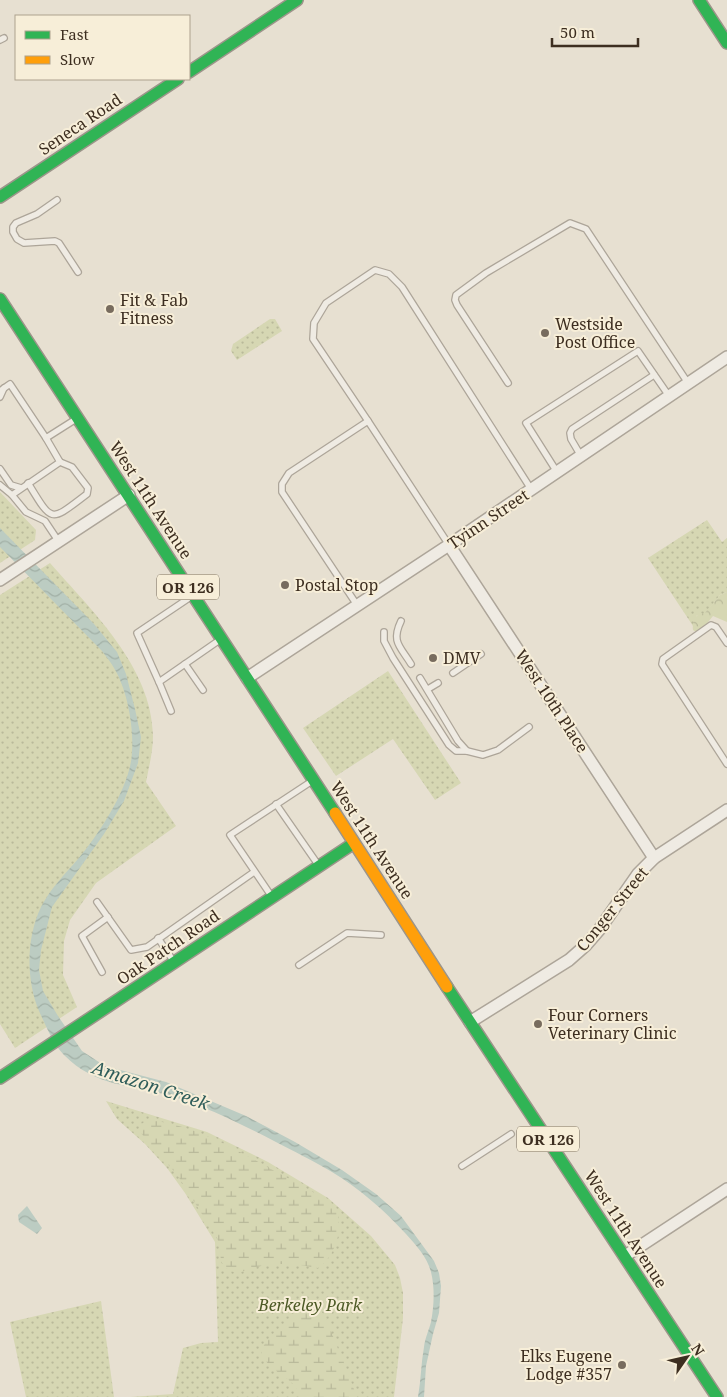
<svg xmlns="http://www.w3.org/2000/svg" width="727" height="1397" font-family="'Noto Serif',serif">
<style>
.grass{fill:url(#grass-dots)}
.forest{fill:url(#forest-crowns)}
.wetland{fill:url(#wetland-marsh)}
.water{fill:url(#water-waves)}
.lines{fill:none;stroke-linecap:round;stroke-linejoin:round}
.lane-casing{stroke:#ada599;stroke-width:8}
.street-casing{stroke:#ada599;stroke-width:14}
.fast-casing{stroke:#9c958a;stroke-width:14}
.slow-casing{stroke:#9c958a;stroke-width:14}
.lane{stroke:#efebe3;stroke-width:5.5}
.street{stroke:#efebe3;stroke-width:11}
.fast{stroke:#30b455;stroke-width:11}
.slow{stroke:#ff9f0a;stroke-width:11}
.poi-dot{fill:#786c5e;stroke:#f7eed8;stroke-width:2}
.labels{text-anchor:middle;dominant-baseline:central;stroke-width:4;stroke-linejoin:round;paint-order:stroke}
.shield{fill:#f7eed8;stroke:#756857;stroke-width:1}
.shield-label{font-size:15px;font-weight:bold;fill:#3d2e20}
.street-label{font-size:16px;fill:#3d2e20;stroke:#f7eed8}
.poi-label{font-size:16px;fill:#3d2e20;stroke:#f7eed8;text-anchor:start}
.park-label{font-size:16px;font-style:italic;fill:#4d5a26;stroke:#f7eed8}
.water-label{font-size:18px;font-style:italic;fill:#2f5d5a;stroke:#f7eed8}
</style>
<defs>
<pattern id="grass-dots" width="8" height="8" patternUnits="userSpaceOnUse" patternTransform="scale(1.25)"><rect width="8" height="8" fill="#d6d7b3"/><path d="M2 2h.1M6 6h.1" fill="none" stroke="#b9b99a" stroke-width="1.8" stroke-linecap="round"/></pattern>
<pattern id="forest-crowns" width="20" height="18" patternUnits="userSpaceOnUse" patternTransform="scale(1.25)"><rect width="20" height="18" fill="#d6d7b3"/><path d="M2 6a3 3 0 1 1 6 0M12 15a3 3 0 1 1 6 0" fill="none" stroke="#b9b99a"/></pattern>
<pattern id="wetland-marsh" width="20" height="14" patternUnits="userSpaceOnUse" patternTransform="scale(1.25)"><rect width="20" height="14" fill="#d6d7b3"/><path d="M1 5h8M5 5V1M11 12h8M15 12V8" fill="none" stroke="#b9b99a"/></pattern>
<pattern id="water-waves" width="16" height="10" patternUnits="userSpaceOnUse" patternTransform="scale(1.25)"><rect width="16" height="10" fill="#bcccc2"/><path d="M0 5q4-4 8 0t8 0" fill="none" stroke="#a2b0a6"/></pattern>
</defs>
<rect width="100%" height="100%" fill="#e7e0d1"/>
<g class="grass">
<polygon points="270,319 275,319 282,331 237,360 231,351 233,344"/>
<polygon points="0,492 36,530 35,540 0,563"/>
<polygon points="707,520 722,542 727,538 727,592 720,595 704,615 697,615 693,626 648,558"/>
<path d="M50,563C92,611 152,667 153,736C153,751 149,767 146,782L176,826L96,883L70,920L64,941L63,975L77,1007L15,1048L0,1024V595Z"/>
<polygon points="388,671 461,783 435,800 393,739 336,776 303,728"/>
<polygon points="106,1101 207,1132 268,1162 328,1198 371,1236 395,1265 400,1278 403,1293 403,1318 394,1397 130,1397 173,1394 183,1348 201,1343 218,1342 215,1242 185,1193 167,1168 145,1144 117,1119"/>
<polygon points="101,1301 114,1397 26,1397 10,1322"/>
</g>
<path class="forest" d="M727,592V622L713,616L700,632H696L693,630C692,624 695,616 700,613L704,614L720,595Z"/>
<g class="wetland">
<path d="M148,1120C191,1124 232,1147 269,1168C290,1179 310,1190 330,1202C348,1218 337,1256 318,1268L293,1264H268L237,1273C214,1267 224,1254 217,1238L178,1176L140,1132C139,1125 142,1123 148,1120Z"/>
<path d="M310,1307L320,1310L325,1316L357,1397H301C294,1375 268,1374 261,1351C266,1337 296,1312 310,1307Z"/>
</g>
<g class="water">
<path d="M0,528L94,624L117,652L126,674L135,709L141,737L138,763L124,801L104,834L52,907L41,950L39,970L43,991L58,1016L82,1051L105,1066L166,1082L246,1116L295,1142L342,1170L376,1194L401,1216L434,1261L439,1273L441,1286L439,1313L433,1334L426,1366L424,1397H418C421,1380 421,1363 424,1347C425,1338 429,1330 431,1322C434,1306 435,1288 431,1272C427,1257 416,1245 406,1234C384,1210 360,1189 332,1172C314,1161 293,1151 274,1141C241,1124 207,1107 171,1096C133,1085 95,1087 64,1055C53,1044 46,1026 39,1011C26,980 26,938 41,907C50,889 65,874 78,859C99,834 131,786 132,752C134,727 127,689 114,668C111,662 106,657 102,651L0,547Z"/>
<polygon points="27,1206 42,1228 37,1234 19,1222 18,1215"/>
</g>
<g class="lines">
<g class="lane-casing">
<g id="lane">
<polyline points="0,40 4,38"/>
<polyline points="57,200 37,214 16,223 13,227 13,232 17,239 24,243 55,241 59,243 78,272"/>
<polyline points="508,383 457,305 455,300 456,295 486,273 570,223 586,229 688,383"/>
<polyline points="0,391 10,384 46,438 76,419"/>
<polyline points="0,397 4,388"/>
<polyline points="368,421 313,339 314,323 326,303 375,270 389,274 402,287 531,489"/>
<polyline points="46,438 60,462 12,495 26,512 45,521 59,542"/>
<polyline points="581,456 571,439 570,433 572,429 654,375"/>
<polyline points="0,469 11,485 21,488"/>
<polyline points="557,472 526,423 638,351 669,396"/>
<path d="M28,483C53,524 50,522 87,494L88,488L72,467L60,462"/>
<polyline points="0,485 12,495"/>
<polyline points="192,596 137,633 159,682 221,639"/>
<polyline points="357,605 282,492 282,484 289,473 368,421 449,545"/>
<path d="M401,621C391,642 400,646 411,664"/>
<polyline points="384,632 384,641 393,658 449,745 456,751 467,751"/>
<polyline points="727,643 716,627 711,625 663,659 662,664 727,764"/>
<polyline points="185,664 203,690"/>
<polyline points="453,673 481,654"/>
<polyline points="420,678 458,741 467,751 483,755 498,750 529,727"/>
<polyline points="159,682 171,711"/>
<polyline points="428,689 438,683"/>
<polyline points="276,804 319,866"/>
<polyline points="272,897 230,835 312,781"/>
<polyline points="97,902 131,950 147,947 254,872"/>
<polyline points="158,938 174,962"/>
<polyline points="299,965 347,933 381,935"/>
<polyline points="102,972 82,936 108,917"/>
<polyline points="462,1166 511,1134"/>
</g>
</g>
<g class="street-casing">
<g id="street">
<polyline points="449,545 654,858"/>
<polyline points="0,580 129,495"/>
<polyline points="247,678 449,545 727,357"/>
<polyline points="470,1022 569,960 586,945 599,930 638,874 654,858 727,810"/>
<polyline points="625,1256 727,1189"/>
</g>
</g>
<g class="fast-casing">
<g id="fast">
<polyline points="699,0 727,43"/>
<polyline points="189,72 297,0"/>
<polyline points="0,197 178,79"/>
<polyline points="0,299 335,813"/>
<polyline points="447,987 717,1397"/>
<polyline points="0,1078 354,843"/>
</g>
</g>
<g class="slow-casing">
<polyline id="slow" points="335,813 447,987"/>
</g>
<use href="#lane" class="lane"/>
<use href="#street" class="street"/>
<use href="#fast" class="fast"/>
<use href="#slow" class="slow"/>
</g>
<g class="poi-dot">
<circle cx="110" cy="309" r="5"/>
<circle cx="545" cy="333" r="5"/>
<circle cx="285" cy="585" r="5"/>
<circle cx="433" cy="658" r="5"/>
<circle cx="538" cy="1024" r="5"/>
<circle cx="622" cy="1365" r="5"/>
</g>
<g class="labels">
<g class="shield">
<rect x="157" y="574.5" width="62" height="25" rx="4"/>
<rect x="517" y="1126.5" width="62" height="25" rx="4"/>
</g>
<g class="shield-label">
<text x="188" y="587">OR 126</text>
<text x="548" y="1139">OR 126</text>
</g>
<g class="street-label">
<text transform="translate(80 124) rotate(-34)">Seneca Road</text>
<text transform="translate(151 500) rotate(57)">West 11th Avenue</text>
<text transform="translate(488 519) rotate(-34)">Tyinn Street</text>
<text transform="translate(552 701) rotate(57)">West 10th Place</text>
<text transform="translate(372 840) rotate(57)">West 11th Avenue</text>
<text transform="translate(612 909) rotate(-51)">Conger Street</text>
<text transform="translate(168 947) rotate(-34)">Oak Patch Road</text>
<text transform="translate(626 1229) rotate(57)">West 11th Avenue</text>
</g>
<g class="poi-label">
<text x="120" y="300">Fit &amp; Fab<tspan x="120" dy="18">Fitness</tspan></text>
<text x="555" y="324">Westside<tspan x="555" dy="18">Post Office</tspan></text>
<text x="295" y="585">Postal Stop</text>
<text x="443" y="658">DMV</text>
<text x="548" y="1015">Four Corners<tspan x="548" dy="18">Veterinary Clinic</tspan></text>
<text x="612" y="1356" text-anchor="end">Elks Eugene<tspan x="612" dy="18">Lodge #357</tspan></text>
</g>
<g class="park-label">
<text x="310" y="1305">Berkeley Park</text>
</g>
<g class="water-label">
<text transform="translate(151 1085) rotate(18)">Amazon Creek</text>
</g>
</g>
<rect x="15" y="15" width="175" height="65" fill="#f7eed8" stroke="#ada18e"/>
<rect x="25" y="31" width="25" height="8" fill="#30b455" stroke="#ada18e"/>
<text x="60" y="40" font-size="15" fill="#3d2e20">Fast</text>
<rect x="25" y="56" width="25" height="8" fill="#ff9f0a" stroke="#ada18e"/>
<text x="60" y="65" font-size="15" fill="#3d2e20">Slow</text>
<g transform="translate(687 1357) rotate(56)" stroke="#f7eed8" stroke-width="4" paint-order="stroke">
<path d="M0-4L9 19L0 12L-9 19Z" fill="#3d2e20"/>
<text y="-8" font-size="14" font-weight="bold" text-anchor="middle" fill="#3d2e20">N</text>
</g>
<path d="M552 38v8h86v-8" fill="none" stroke="#3d2e20" stroke-width="2.5"/>
<text x="560" y="38" font-size="15" fill="#3d2e20" stroke="#f7eed8" stroke-width="4" paint-order="stroke">50 m</text>
</svg>
